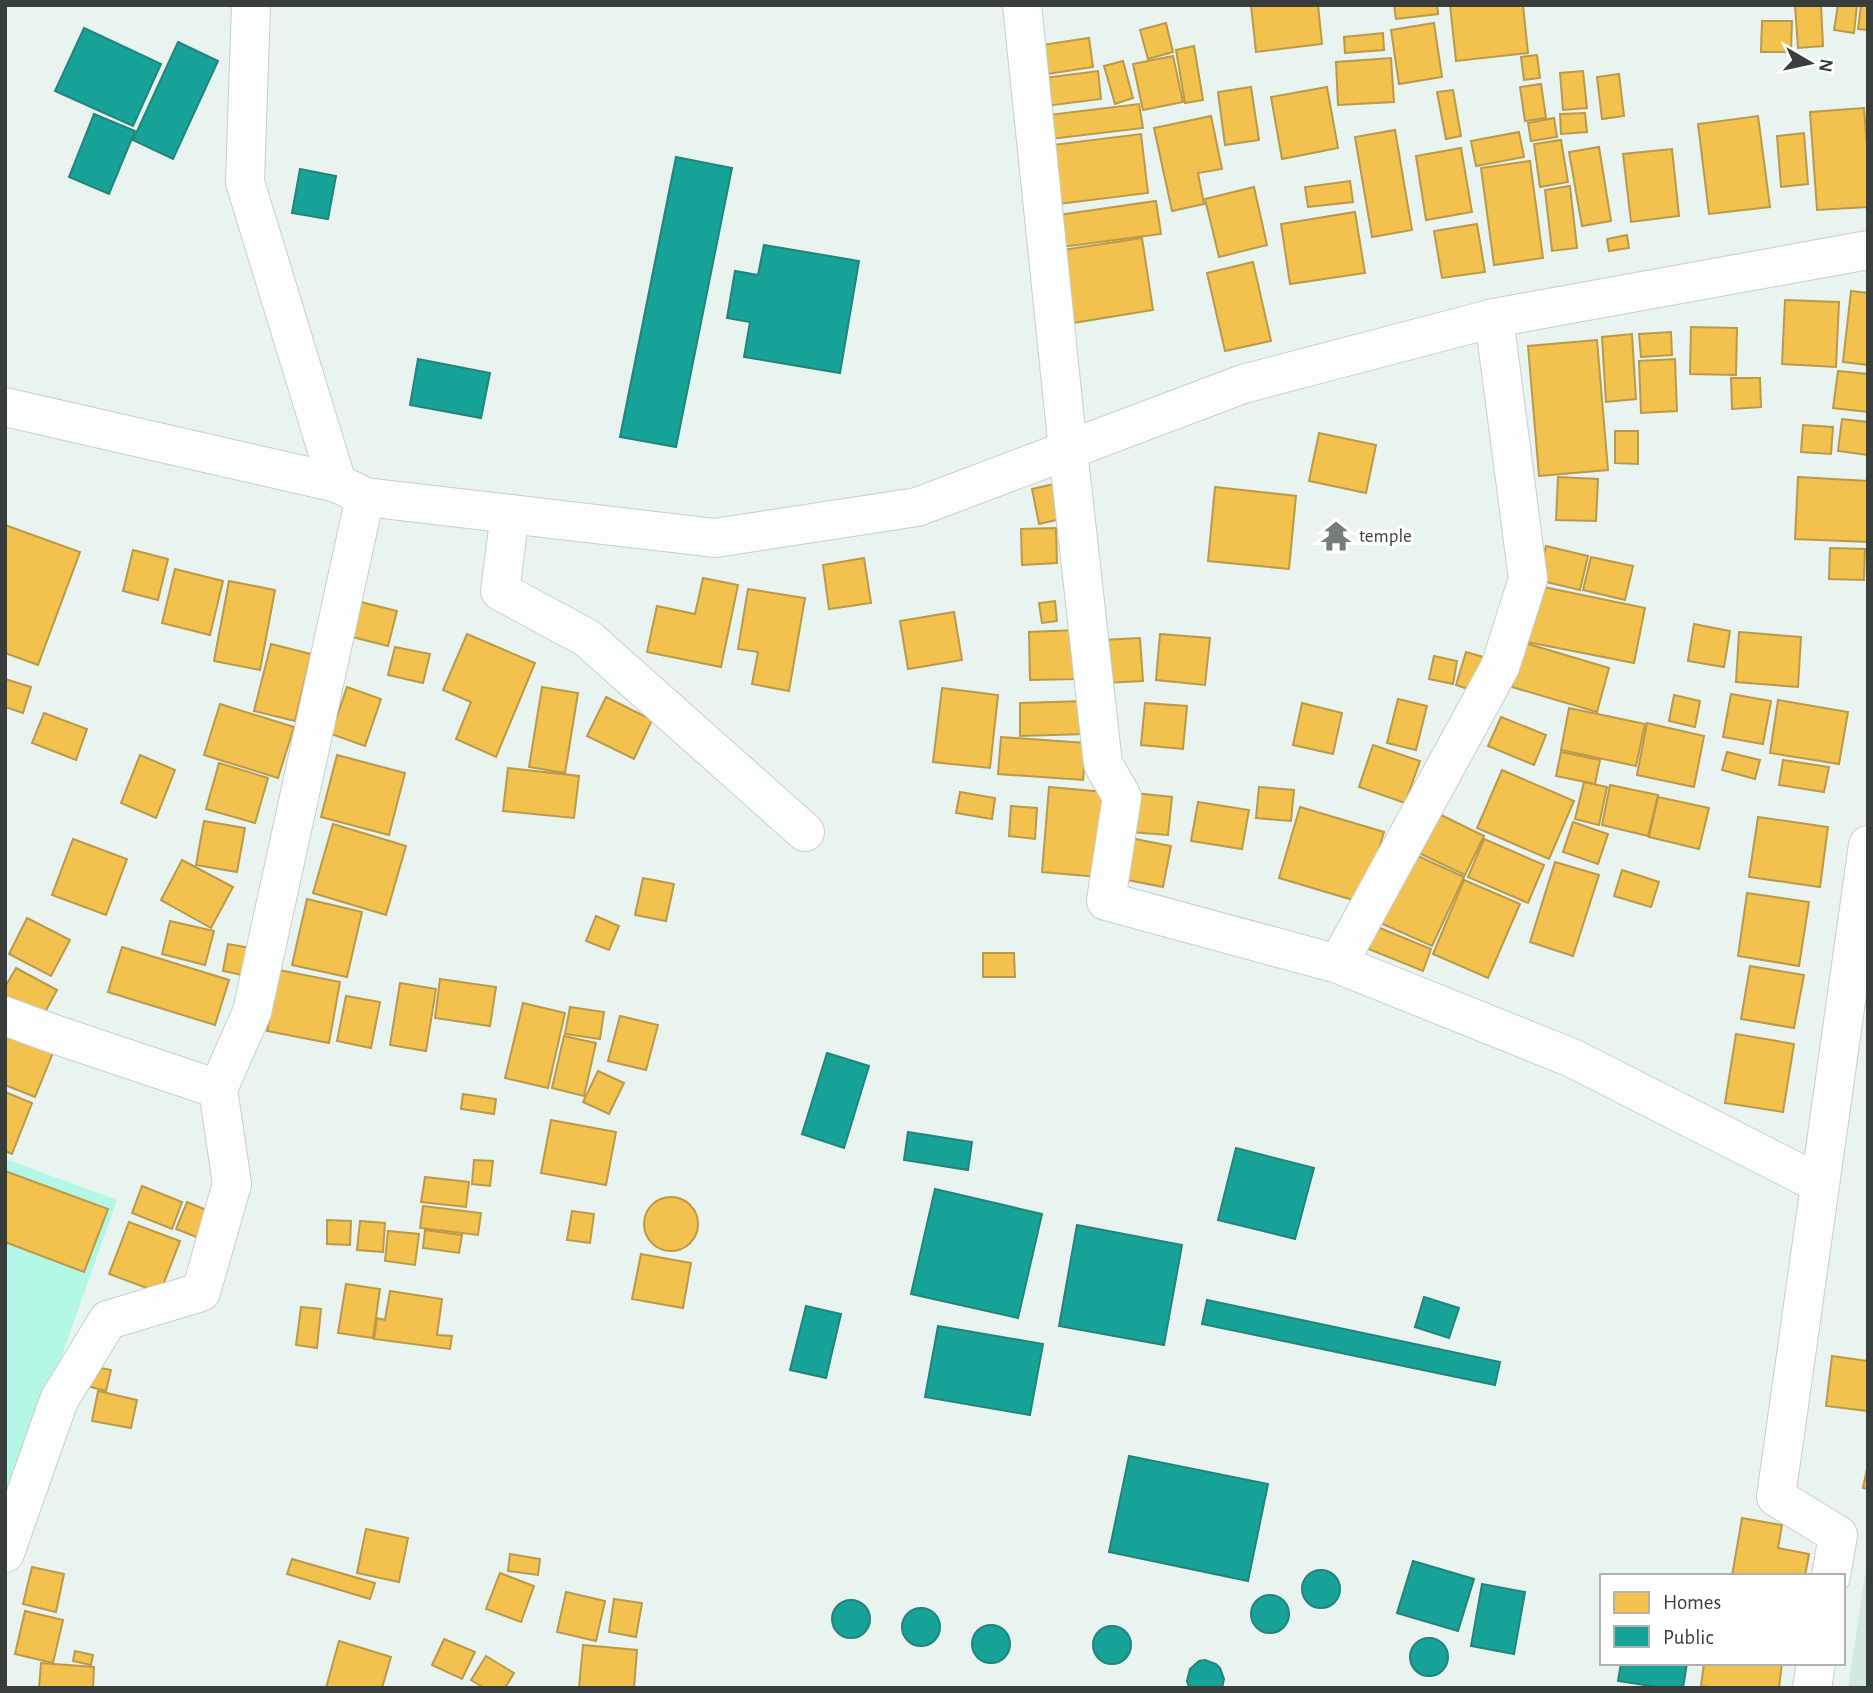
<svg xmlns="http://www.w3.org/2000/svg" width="1873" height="1693" font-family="'Alegreya Sans',sans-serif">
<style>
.built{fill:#d5e7e1}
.green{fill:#b3f7e7}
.homes{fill:#f2c14e;stroke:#ba9a49;stroke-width:2}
.public{fill:#17a398;stroke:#21857c;stroke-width:2}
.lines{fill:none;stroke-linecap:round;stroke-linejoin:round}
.minor-casing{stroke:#c8cfcd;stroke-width:40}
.minor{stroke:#fcfdfd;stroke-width:38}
.labels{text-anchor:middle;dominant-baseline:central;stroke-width:7;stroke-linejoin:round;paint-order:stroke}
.poi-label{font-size:19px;fill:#373e3c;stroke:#fff;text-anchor:start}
</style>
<rect width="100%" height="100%" fill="#e9f3f0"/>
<polygon class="built" points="1868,1555 1868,1688 1848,1688"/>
<polygon class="green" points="5,1159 117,1200 5,1516"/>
<g class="homes">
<polygon points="1251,5 1318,5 1322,44 1256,52"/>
<polygon points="1394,5 1437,5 1438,14 1396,19"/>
<polygon points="1450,5 1523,5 1528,53 1456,61"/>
<polygon points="1795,5 1821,5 1823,46 1798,48"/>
<polygon points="1838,5 1857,5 1854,33 1834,30"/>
<polygon points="1861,5 1868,5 1868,30 1858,29"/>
<polygon points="1762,21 1792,21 1791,52 1761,52"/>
<polygon points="1166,23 1173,52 1148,59 1140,30"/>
<polygon points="1434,23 1442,77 1399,84 1391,30"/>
<polygon points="1383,33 1384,50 1345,53 1344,37"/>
<polygon points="1089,38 1093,67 1047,74 1042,45"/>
<polygon points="1194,46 1203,100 1185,103 1176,50"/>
<polygon points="1537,55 1540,78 1524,80 1521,57"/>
<polygon points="1173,56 1183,102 1143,110 1133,64"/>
<polygon points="1391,58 1394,102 1338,105 1336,62"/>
<polygon points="1123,61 1133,98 1115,104 1104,66"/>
<polygon points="1098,71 1101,99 1046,106 1043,78"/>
<polygon points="1583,71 1587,108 1563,110 1560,73"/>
<polygon points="1619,74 1624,116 1602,119 1597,77"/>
<polygon points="1541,84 1546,118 1525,121 1520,87"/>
<polygon points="1251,87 1259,140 1225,145 1218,92"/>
<polygon points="1327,87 1338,148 1282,159 1271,97"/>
<polygon points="1453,90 1461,136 1446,139 1437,92"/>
<polygon points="1139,104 1143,128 1051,139 1048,115"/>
<polygon points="1864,108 1868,158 1868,207 1817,210 1810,112"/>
<polygon points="1585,113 1587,132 1561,134 1560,114"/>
<polygon points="1211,116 1222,169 1198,173 1204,204 1172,211 1154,128"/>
<polygon points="1758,116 1770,207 1709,214 1698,124"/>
<polygon points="1554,118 1557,137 1531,141 1528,123"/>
<polygon points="1395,130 1412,230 1372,237 1355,137"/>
<polygon points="1519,132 1524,157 1476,166 1471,141"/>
<polygon points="1804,133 1808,184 1781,187 1777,136"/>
<polygon points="1141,134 1148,193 1059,204 1052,145"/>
<polygon points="1561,140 1568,182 1540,187 1534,144"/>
<polygon points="1599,147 1611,221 1582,226 1569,152"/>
<polygon points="1461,148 1472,212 1426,220 1416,156"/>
<polygon points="1672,149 1679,216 1631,222 1623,154"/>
<polygon points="1530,161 1543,258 1494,265 1481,168"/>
<polygon points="1350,181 1353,202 1308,207 1305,187"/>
<polygon points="1570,186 1577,248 1552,251 1545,190"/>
<polygon points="1254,187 1267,245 1219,257 1205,199"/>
<polygon points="1156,201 1161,234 1062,247 1058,215"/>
<polygon points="1355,212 1365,273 1290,284 1281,224"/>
<polygon points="1477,224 1485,272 1442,278 1434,231"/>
<polygon points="1627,235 1629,248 1609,251 1607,239"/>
<polygon points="1142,238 1153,310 1073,323 1062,250"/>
<polygon points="1253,262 1271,341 1225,351 1207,273"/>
<polygon points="1851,291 1868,293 1868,365 1843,362"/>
<polygon points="1785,300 1839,302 1836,367 1782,364"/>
<polygon points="1691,327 1737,328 1736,375 1690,374"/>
<polygon points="1671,332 1672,355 1641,357 1639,334"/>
<polygon points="1632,334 1636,399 1606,402 1602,337"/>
<polygon points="1597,340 1608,470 1539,476 1528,346"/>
<polygon points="1675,359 1677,411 1641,413 1639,361"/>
<polygon points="1838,371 1868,374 1868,412 1833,408"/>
<polygon points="1731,378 1760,378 1761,407 1732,409"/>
<polygon points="1842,419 1868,422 1868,455 1838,451"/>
<polygon points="1803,425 1833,427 1831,454 1801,452"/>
<polygon points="1615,431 1638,431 1638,464 1615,463"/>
<polygon points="1319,433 1376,445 1366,493 1309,481"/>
<polygon points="1558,477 1598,479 1596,521 1556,520"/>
<polygon points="1798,477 1868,481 1868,542 1795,539"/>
<polygon points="1058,483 1065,518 1039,524 1032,489"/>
<polygon points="1215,487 1296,496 1289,569 1208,561"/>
<polygon points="5,525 80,552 38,665 5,653"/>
<polygon points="1056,528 1057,563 1022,565 1021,529"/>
<polygon points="1546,546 1588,556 1580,590 1538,580"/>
<polygon points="1830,548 1865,549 1864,580 1829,579"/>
<polygon points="133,550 168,559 158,600 123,591"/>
<polygon points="1591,557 1633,566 1625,600 1583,590"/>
<polygon points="864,558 871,603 829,609 823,565"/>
<polygon points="175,569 223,581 210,635 162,623"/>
<polygon points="703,578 738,585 721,667 647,652 657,606 695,614"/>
<polygon points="229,581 275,590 260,670 214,661"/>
<polygon points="1539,586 1645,608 1634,663 1527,642"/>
<polygon points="748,589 805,598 789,691 752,684 758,652 738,649"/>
<polygon points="357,601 397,611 388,646 348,636"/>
<polygon points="1055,601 1057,621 1042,623 1039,603"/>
<polygon points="954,612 962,660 908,669 900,621"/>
<polygon points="1694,624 1730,631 1724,667 1688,661"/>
<polygon points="1076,630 1077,679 1030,680 1029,632"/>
<polygon points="1739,632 1801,637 1798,687 1736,682"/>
<polygon points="467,634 535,663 496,757 456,739 471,702 443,690"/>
<polygon points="1160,634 1210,638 1205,685 1156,680"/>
<polygon points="1140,638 1143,681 1104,683 1102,640"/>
<polygon points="1525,643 1609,668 1597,712 1512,687"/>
<polygon points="271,644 311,654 295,721 254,711"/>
<polygon points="395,647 430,654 423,683 388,675"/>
<polygon points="1466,652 1487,658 1477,692 1456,685"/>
<polygon points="1434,656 1457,661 1453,684 1429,679"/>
<polygon points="5,679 31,687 23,713 5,707"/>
<polygon points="347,687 381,699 365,746 331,734"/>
<polygon points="542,687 578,693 565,773 529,767"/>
<polygon points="942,688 998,695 990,768 933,762"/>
<polygon points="1731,694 1771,701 1763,744 1723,737"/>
<polygon points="1674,695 1700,701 1695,727 1669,721"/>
<polygon points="606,697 652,720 634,759 587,736"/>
<polygon points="1398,699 1427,706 1416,750 1387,743"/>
<polygon points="1778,700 1848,712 1839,764 1770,753"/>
<polygon points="1084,701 1085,734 1020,736 1020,703"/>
<polygon points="1145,703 1187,706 1183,749 1141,745"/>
<polygon points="1302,703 1342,713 1333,754 1293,745"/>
<polygon points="220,704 294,727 278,778 204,755"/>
<polygon points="1569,708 1645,724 1636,766 1561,750"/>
<polygon points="44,713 87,729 76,760 32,743"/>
<polygon points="1501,717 1546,735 1534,765 1488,746"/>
<polygon points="1647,723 1704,736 1694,787 1637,775"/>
<polygon points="1001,737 1086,743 1083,780 998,774"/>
<polygon points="1373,745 1420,761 1405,803 1359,787"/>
<polygon points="1561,752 1600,760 1595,784 1556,776"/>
<polygon points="1727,752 1760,760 1755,779 1722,770"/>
<polygon points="140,755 175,770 156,818 121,803"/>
<polygon points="337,755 405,773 389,835 321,817"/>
<polygon points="1783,760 1829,767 1824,792 1779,785"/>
<polygon points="219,763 268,778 255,823 206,809"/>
<polygon points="508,768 579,776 574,818 503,811"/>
<polygon points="1502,770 1574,801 1549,859 1477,828"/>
<polygon points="1584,782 1607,787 1599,825 1575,819"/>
<polygon points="1610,785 1658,795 1648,836 1602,825"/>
<polygon points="1049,787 1105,792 1098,877 1042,872"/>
<polygon points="1259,787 1294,790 1291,821 1256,818"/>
<polygon points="960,792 995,798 992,819 956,813"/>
<polygon points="1134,793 1172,797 1168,835 1130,832"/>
<polygon points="1658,797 1709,808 1699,849 1649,837"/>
<polygon points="1198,802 1249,810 1242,849 1191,841"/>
<polygon points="1011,806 1037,808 1035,839 1009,836"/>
<polygon points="1300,807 1384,832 1363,903 1279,878"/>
<polygon points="1439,814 1484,836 1465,875 1419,853"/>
<polygon points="1758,817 1828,827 1820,887 1749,877"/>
<polygon points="204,821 245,828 237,872 196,865"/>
<polygon points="1573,822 1608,834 1598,864 1563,852"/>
<polygon points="333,824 406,846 386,915 313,893"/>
<polygon points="1120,836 1171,846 1163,887 1112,877"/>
<polygon points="73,839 127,859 106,915 52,895"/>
<polygon points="1484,839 1544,865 1528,903 1468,877"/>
<polygon points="1407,851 1464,877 1432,946 1376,921"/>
<polygon points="182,860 233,887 211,928 161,900"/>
<polygon points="1555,862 1599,875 1573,956 1530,942"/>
<polygon points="1622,870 1659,882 1651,907 1614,896"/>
<polygon points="643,878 674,884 666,921 635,915"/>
<polygon points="1464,880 1520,904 1488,978 1433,954"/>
<polygon points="1747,893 1809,902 1799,966 1738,956"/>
<polygon points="307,899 362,912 347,977 292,965"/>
<polygon points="596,916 619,926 609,950 586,941"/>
<polygon points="27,918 70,940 51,976 9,954"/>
<polygon points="170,921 214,931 205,965 162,954"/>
<polygon points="1375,926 1431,949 1423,971 1366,948"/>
<polygon points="228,944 256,949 252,977 223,971"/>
<polygon points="122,947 229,980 215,1025 108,992"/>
<polygon points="983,953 1014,953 1015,977 983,977"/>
<polygon points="1750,966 1804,975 1794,1028 1741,1019"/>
<polygon points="16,968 57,990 43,1016 5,996 5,987"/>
<polygon points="279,970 340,982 329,1043 267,1031"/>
<polygon points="440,979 496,987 490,1026 435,1018"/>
<polygon points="400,983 436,989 426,1051 390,1045"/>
<polygon points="346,996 380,1002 371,1048 337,1041"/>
<polygon points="523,1003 565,1013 548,1088 505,1078"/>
<polygon points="570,1007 604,1012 600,1039 565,1034"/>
<polygon points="620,1016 658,1025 646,1070 608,1061"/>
<polygon points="5,1030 54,1050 35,1097 5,1085"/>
<polygon points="1736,1034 1794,1044 1783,1112 1725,1103"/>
<polygon points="564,1036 596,1043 584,1096 552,1088"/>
<polygon points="598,1071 624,1083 609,1114 583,1102"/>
<polygon points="5,1092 32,1103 12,1154 5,1151"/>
<polygon points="463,1094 496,1099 494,1114 461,1109"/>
<polygon points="551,1120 616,1132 606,1185 541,1173"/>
<polygon points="474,1160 493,1161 490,1186 472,1184"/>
<polygon points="5,1171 108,1209 84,1272 5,1242"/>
<polygon points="425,1177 469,1182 466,1207 421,1202"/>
<polygon points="142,1186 182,1202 172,1229 132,1213"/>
<circle cx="671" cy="1224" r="27"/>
<polygon points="187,1202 219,1215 209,1242 176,1229"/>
<polygon points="423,1206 481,1213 478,1235 420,1228"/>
<polygon points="572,1211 594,1214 590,1243 567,1240"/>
<polygon points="327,1220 351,1221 350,1245 327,1244"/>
<polygon points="360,1221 385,1223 383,1252 357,1250"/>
<polygon points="129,1222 180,1241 160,1293 109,1274"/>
<polygon points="425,1230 462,1235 459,1253 423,1248"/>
<polygon points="388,1231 419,1234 415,1265 385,1261"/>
<polygon points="641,1254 691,1263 683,1308 632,1299"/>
<polygon points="346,1284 380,1289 373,1338 338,1333"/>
<polygon points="390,1291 442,1299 437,1335 452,1336 450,1349 374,1339 377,1318 385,1320"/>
<polygon points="301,1307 321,1309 317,1348 296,1345"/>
<polygon points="1832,1356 1868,1361 1868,1411 1826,1406"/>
<polygon points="91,1366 111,1370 106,1391 87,1386"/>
<polygon points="98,1391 137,1400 131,1428 92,1421"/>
<polygon points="1868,1464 1868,1489 1863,1488"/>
<polygon points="1742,1518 1782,1525 1778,1548 1809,1554 1805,1576 1732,1576"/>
<polygon points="366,1529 408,1538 399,1582 357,1573"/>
<polygon points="510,1554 540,1559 538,1575 508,1571"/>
<polygon points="292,1559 375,1583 370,1599 287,1574"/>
<polygon points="32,1567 64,1574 56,1612 23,1604"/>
<polygon points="500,1573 534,1586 521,1622 486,1609"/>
<polygon points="566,1592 605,1601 596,1641 557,1632"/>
<polygon points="614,1599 642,1603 636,1637 609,1632"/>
<polygon points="25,1611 63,1620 53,1663 15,1654"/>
<polygon points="444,1639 475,1652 462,1679 432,1665"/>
<polygon points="339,1641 391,1657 382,1688 326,1688"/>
<polygon points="583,1645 637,1650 634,1688 579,1688"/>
<polygon points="75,1651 93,1655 91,1665 73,1661"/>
<polygon points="486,1656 514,1673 505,1688 484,1688 471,1680"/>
<polygon points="41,1663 94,1667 93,1688 39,1688"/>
<polygon points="1704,1663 1782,1663 1779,1688 1716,1688 1701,1686"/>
</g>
<g class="public">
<polygon points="84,28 161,64 133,126 55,91"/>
<polygon points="178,42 218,61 173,159 133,140"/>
<polygon points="94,114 135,131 109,194 69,177"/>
<polygon points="676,157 732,168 676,447 620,437"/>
<polygon points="300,169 336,176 328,219 292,213"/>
<polygon points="764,245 859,261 840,373 744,357 750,322 727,318 735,271 758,275"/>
<polygon points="418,359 490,373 481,418 410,405"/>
<polygon points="827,1053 869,1066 844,1148 802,1134"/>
<polygon points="908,1132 972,1142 968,1170 904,1160"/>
<polygon points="1236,1148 1314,1168 1295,1239 1218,1220"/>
<polygon points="935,1189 1042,1214 1018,1318 911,1294"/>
<polygon points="1077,1225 1182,1245 1164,1345 1059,1326"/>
<polygon points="1424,1297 1459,1308 1449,1338 1415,1327"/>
<polygon points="1207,1300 1500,1362 1495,1385 1202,1324"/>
<polygon points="806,1306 841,1314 826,1378 790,1370"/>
<polygon points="938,1326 1043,1344 1030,1415 925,1397"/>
<polygon points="1129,1456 1268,1484 1248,1581 1109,1552"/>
<polygon points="1413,1561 1474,1579 1458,1631 1397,1613"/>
<circle cx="1321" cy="1589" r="19"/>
<polygon points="1482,1584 1525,1592 1514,1654 1471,1646"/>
<circle cx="1270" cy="1614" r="19"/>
<circle cx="851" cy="1619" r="19"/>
<circle cx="921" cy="1627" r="19"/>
<circle cx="991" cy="1644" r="19"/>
<circle cx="1112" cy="1645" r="19"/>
<circle cx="1429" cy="1657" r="19"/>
<polygon points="1205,1660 1216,1664 1220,1668 1224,1679 1222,1688 1189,1687 1187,1681 1190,1669 1199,1661"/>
<polygon points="1621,1663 1687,1663 1683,1688 1664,1688 1618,1681"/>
</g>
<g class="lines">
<g class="minor-casing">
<g id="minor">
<polyline points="251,5 245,182 337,483"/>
<polyline points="1022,5 1068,450 1103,764 1122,797 1106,901 1338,964 1572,1058 1820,1184"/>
<polyline points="5,407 337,483 365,497 715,538 917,507 1243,384 1494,318 1868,250"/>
<polyline points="510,514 500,591 587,638 805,832"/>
<polyline points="1338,964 1500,667 1528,579 1494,318"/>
<polyline points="5,1016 48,1032 218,1089"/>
<polyline points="5,1553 59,1400 108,1320 201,1292 232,1184 218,1089 252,1012 365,497"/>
<polyline points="1831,1576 1838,1535 1776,1497 1868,845"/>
<polyline points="1812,1688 1816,1663"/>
</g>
</g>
<use href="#minor" class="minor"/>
</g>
<defs>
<g id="temple-bare" transform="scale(2.415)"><path d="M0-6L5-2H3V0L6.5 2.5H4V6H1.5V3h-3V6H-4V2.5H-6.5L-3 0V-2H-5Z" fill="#757d7b" stroke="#fff" stroke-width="2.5" paint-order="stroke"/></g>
</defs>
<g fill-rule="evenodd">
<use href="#temple-bare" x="1336" y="536"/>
</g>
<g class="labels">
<g class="poi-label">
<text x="1359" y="536">temple</text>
</g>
</g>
<rect width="1873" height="1693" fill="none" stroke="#373e3c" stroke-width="14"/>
<rect x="1600" y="1574" width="245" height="91" fill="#ffffff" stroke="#afb2b1" stroke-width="2"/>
<rect x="1614" y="1592" width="35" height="21" fill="#f2c14e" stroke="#afb2b1" stroke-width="2"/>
<text x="1663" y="1609" font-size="21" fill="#373e3c">Homes</text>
<rect x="1614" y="1626" width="35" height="21" fill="#17a398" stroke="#afb2b1" stroke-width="2"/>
<text x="1663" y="1644" font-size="21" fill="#373e3c">Public</text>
<g transform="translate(1810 63) rotate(99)" stroke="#ffffff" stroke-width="5" paint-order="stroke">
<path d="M0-5L12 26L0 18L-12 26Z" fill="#373e3c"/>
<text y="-10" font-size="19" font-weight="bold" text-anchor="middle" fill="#373e3c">N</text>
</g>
</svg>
